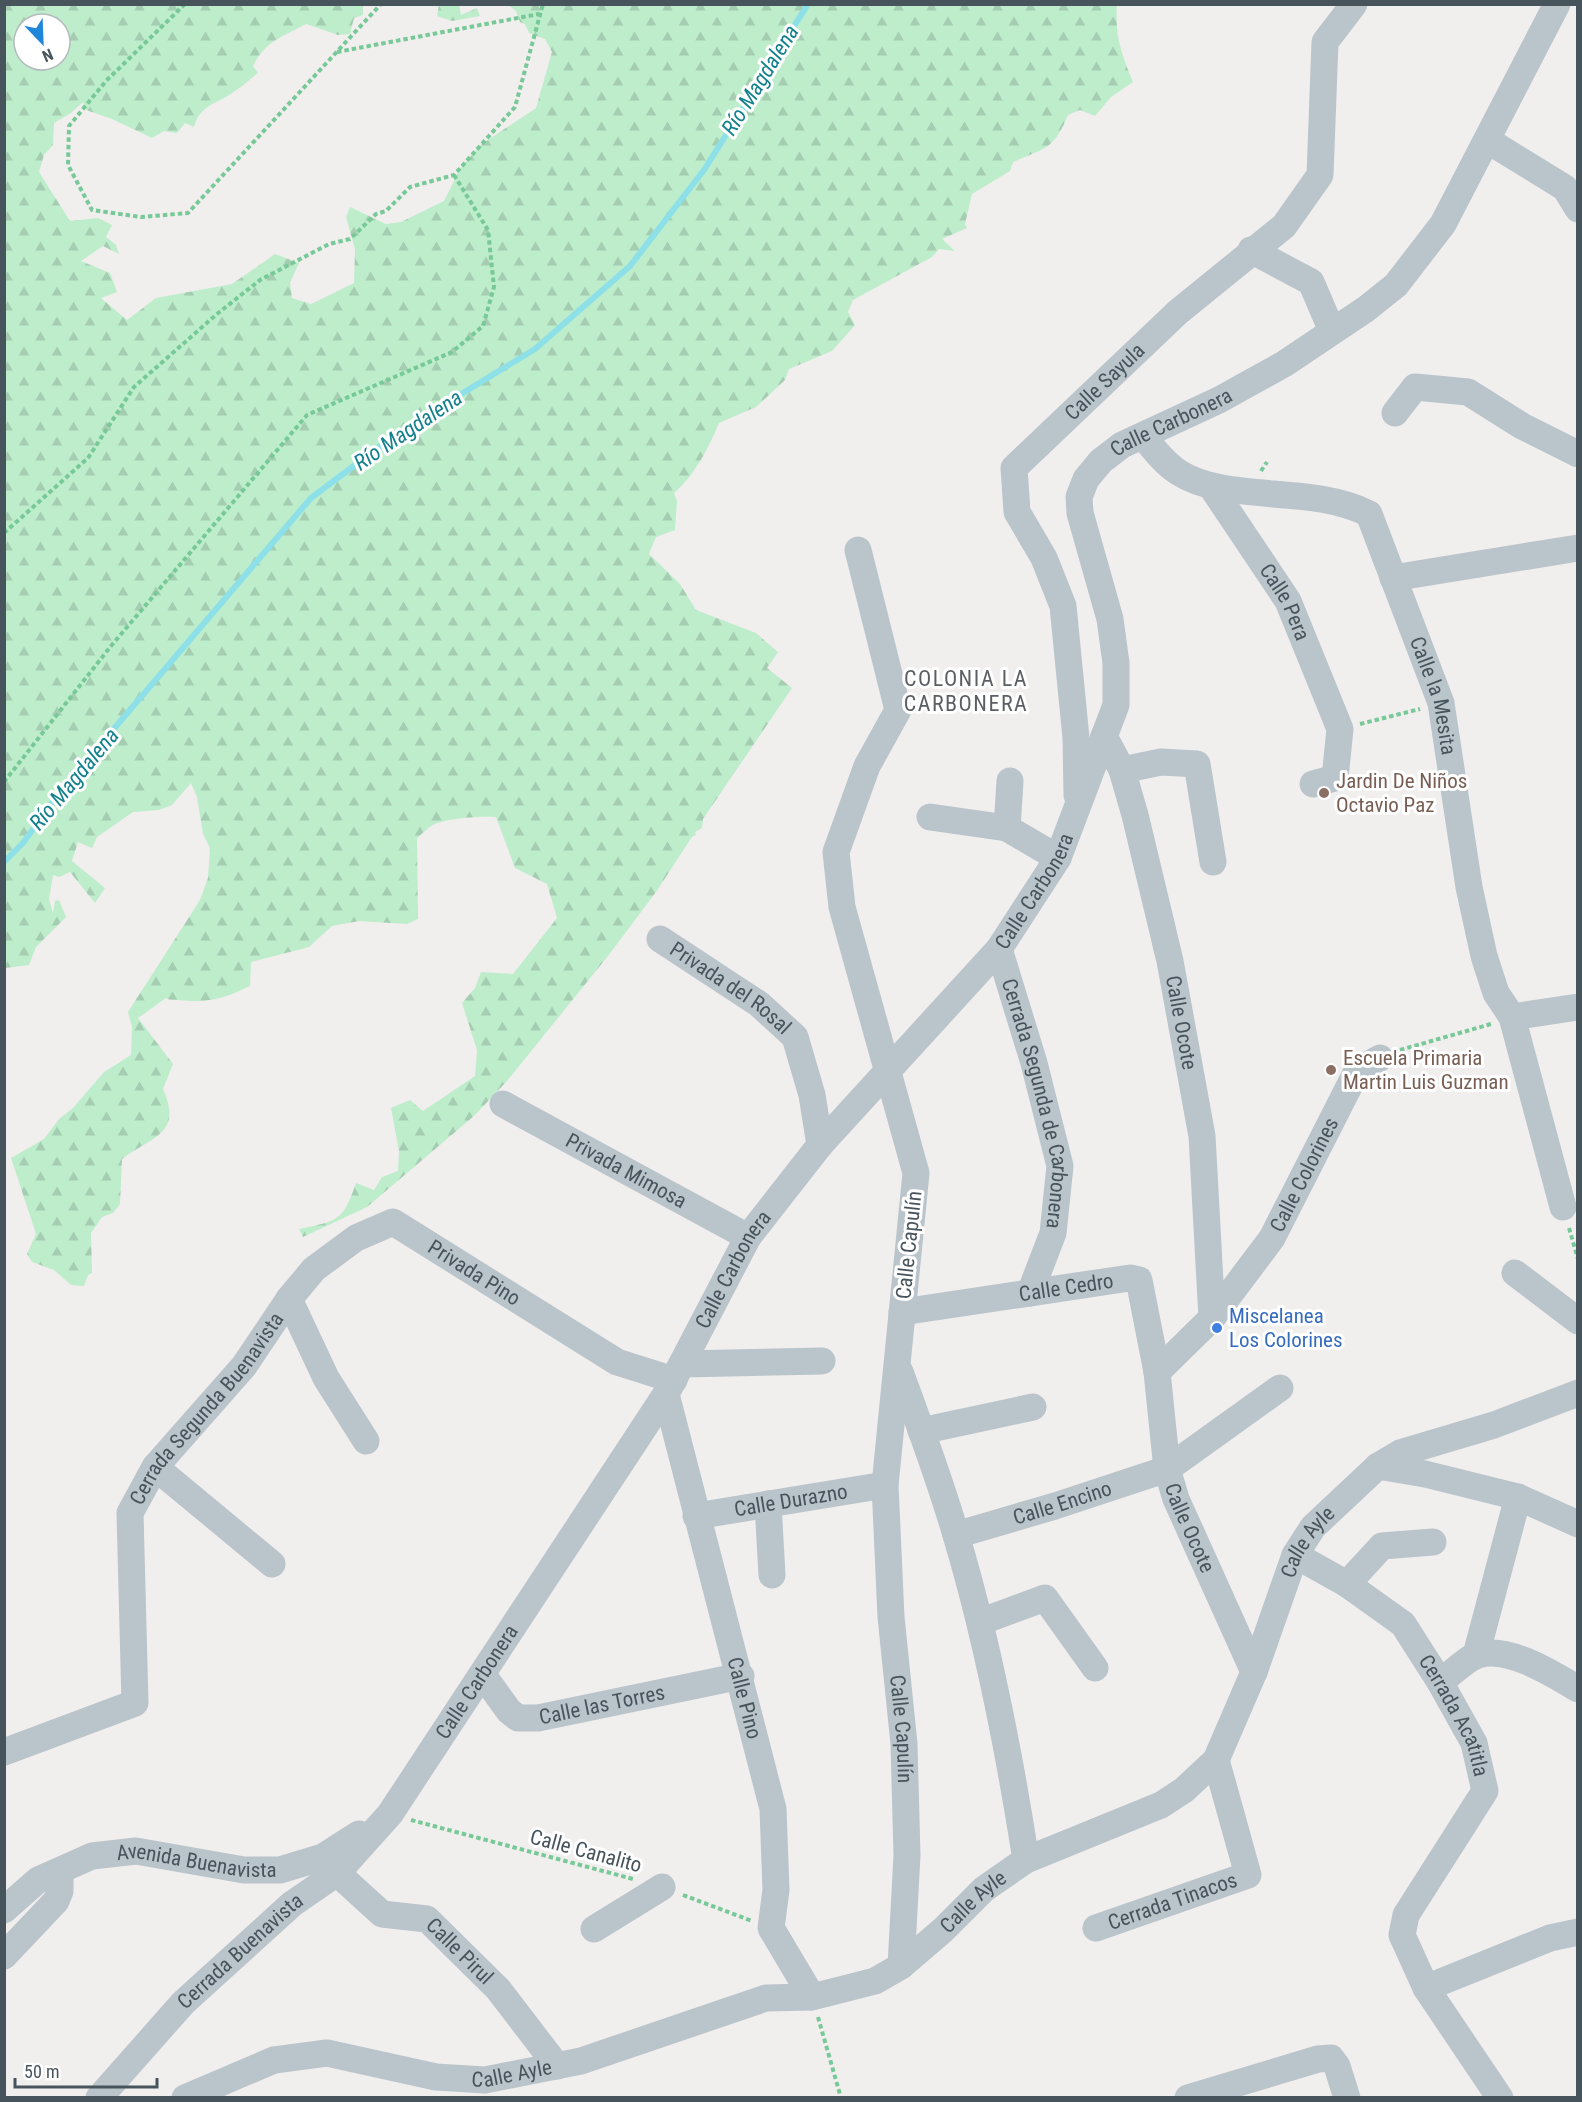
<svg xmlns="http://www.w3.org/2000/svg" width="1582" height="2102" font-family="'Roboto Condensed',sans-serif">
<style>
.forest{fill:url(#forest-firs);fill-rule:evenodd}
.lines{fill:none;stroke-linecap:round;stroke-linejoin:round}
.stream{stroke:#8de0e8;stroke-width:6}
.path{stroke:#77c997;stroke-width:4;stroke-dasharray:4.5 3;stroke-linecap:butt}
.minor{stroke:#bac4cb;stroke-width:27}
.education-dot{fill:#8d6e63;stroke:#fff;stroke-width:2}
.shop-dot{fill:#3f7fe0;stroke:#fff;stroke-width:2}
.labels{text-anchor:middle;dominant-baseline:central;stroke-width:6;stroke-linejoin:round;paint-order:stroke}
.street-label{font-size:21px;fill:#47545b;stroke:#fff}
.education-label{font-size:21px;fill:#785e54;stroke:#fff;text-anchor:start}
.shop-label{font-size:21px;fill:#366cbe;stroke:#fff;text-anchor:start}
.water-label{font-size:22px;font-style:italic;fill:#12818d;stroke:#fff}
.neighbourhood-label{font-size:22px;letter-spacing:1.5px;fill:#5b5f63;stroke:#fff}
</style>
<defs>
<pattern id="forest-firs" width="22" height="20" patternUnits="userSpaceOnUse" patternTransform="scale(1.5)"><rect width="22" height="20" fill="#beedcb"/><path d="M5 1l3.5 6h-7zM16 11l3.5 6h-7z" fill="#a5cdb1"/></pattern>
</defs>
<rect width="100%" height="100%" fill="#f1eeee"/>
<g class="forest">
<polygon points="459,4 461,15 477,8 480,16 452,21 437,16 439,5"/>
<path d="M5,5H363V15L354,18L350,34L338,35L306,24C283,37 266,40 253,66L258,73C250,79 243,86 235,91C218,104 200,104 194,127L185,123L177,133L164,131L152,138L112,119L86,110L83,102L71,113L54,123L53,145L44,155L39,172L70,221L98,218L112,225L106,237L116,245L119,254L103,246L81,261L110,273L117,292L101,298L127,320L156,298L232,284L275,254L299,263L290,283L292,298L311,304L354,283L355,249L346,217L350,207L386,224L401,222L444,201L461,167L482,144L536,108L552,52L545,39L529,33L525,24L520,22L516,11L508,5H1117C1115,36 1121,53 1133,82L1111,97L1095,116L1080,110L1068,115C1054,149 1046,148 1013,162L1010,171L972,194L965,224L967,228L942,239L955,251L939,249L932,257L853,300L848,312L855,325L832,351L789,369L785,380L756,407L719,423C708,449 695,475 674,493L677,501L675,530L656,537L649,554L680,584L696,610L756,633L778,652L767,668L792,688L703,819L702,828L695,832L696,835L692,837L656,892L608,956L507,1081L474,1116L367,1207L303,1237L299,1229C338,1221 343,1221 356,1183L374,1190L382,1177L398,1171L399,1151L391,1108L410,1100L423,1111L475,1076L477,1050L462,1003L475,988L481,972L513,974L557,918L547,884L515,868L496,817C481,816 446,818 433,825C427,828 422,834 417,838L418,919L407,924L359,921L332,926L309,947L251,962L250,986C223,999 209,1003 179,1000C173,999 171,1001 166,998L138,1018L173,1064L163,1089C183,1134 153,1136 122,1159L120,1204L113,1213L102,1217L91,1233L92,1273L88,1275L84,1286L71,1285L54,1270L32,1262L27,1254L36,1234L11,1158L44,1139L59,1119L73,1108L104,1072L131,1055L132,1027L128,1012L200,900L208,878L210,848L203,834L197,797L191,783L172,805L159,810L133,812L97,837L92,848L78,842L72,861L105,888L95,903L70,872L59,877L53,875L49,899L53,913L55,901L59,900L66,917L36,947L29,965L5,968ZM24,24H60V60H24Z"/>
</g>
<g class="lines">
<polyline class="stream" points="4,862 23,843 59,793 311,498 399,432 535,349 630,266 704,170 808,4"/>
<g class="path">
<polyline points="185,4 106,81 69,126 68,165 92,210 141,217 188,213 381,4"/>
<polyline points="337,52 539,14"/>
<polyline points="1261,471 1267,462"/>
<polyline points="4,533 88,458 134,387 217,314 260,280 329,244 350,239 376,214 386,211 410,187 454,175 515,107 543,4"/>
<polyline points="1360,724 1420,709"/>
<polyline points="4,782 111,646 307,415 452,352 483,326 494,287 488,230 454,175"/>
<polyline points="1400,1050 1491,1024"/>
<polyline points="1569,1228 1578,1259"/>
<polyline points="411,1820 633,1879"/>
<polyline points="683,1895 752,1921"/>
<polyline points="818,2017 841,2098"/>
</g>
<g class="minor">
<polyline points="1487,140 1565,188 1578,209"/>
<polyline points="1251,250 1311,282 1332,331"/>
<polyline points="1395,413 1415,387 1468,392 1522,426 1578,454"/>
<path id="s1" d="M1143,436C1153,448 1164,463 1178,472C1227,504 1313,484 1369,514L1441,703L1469,887L1484,956L1496,993L1512,1017L1563,1207"/>
<path id="s2" d="M1211,486L1288,601L1340,729L1335,778L1313,784"/>
<path id="s3" d="M858,550L898,710L867,766L836,852L842,907L916,1173L885,1485L891,1617L904,1744L907,1855L901,1966"/>
<polyline points="1393,578 1578,548"/>
<path id="s4" d="M1104,736L1122,770L1135,815L1170,961L1202,1136L1212,1318"/>
<polyline points="1122,770 1161,762 1197,764 1213,862"/>
<path id="s5" d="M1077,795L1076,738L1063,606L1044,558L1017,512L1014,468L1178,312L1284,226L1320,175L1325,42L1354,4"/>
<polyline points="930,817 1007,828 1058,858"/>
<polyline points="1007,828 1010,781"/>
<path id="s6" d="M660,939L759,1004L795,1037L812,1095L820,1145"/>
<path id="s7" d="M999,949L1034,1063L1060,1166L1053,1233L1030,1293"/>
<polyline points="1512,1017 1578,1007"/>
<path id="s8" d="M503,1104L748,1237"/>
<polyline points="1515,1273 1578,1321"/>
<polyline points="289,1299 326,1378 366,1441"/>
<path id="s9" d="M902,1312L1130,1278L1139,1280L1157,1372L1167,1469L1176,1499L1254,1672"/>
<polyline points="682,1364 822,1361"/>
<path d="M900,1372C920,1426 940,1480 956,1535C988,1642 1009,1751 1026,1860"/>
<path id="s10" d="M1157,1372L1212,1318L1272,1238L1357,1071L1380,1058"/>
<path id="s11" d="M666,1394L773,1809L776,1890L771,1928L812,1997"/>
<polyline points="921,1431 1033,1407"/>
<polyline points="1378,1466 1425,1474 1518,1497 1578,1524"/>
<polyline points="155,1467 272,1564"/>
<polyline points="768,1504 772,1575"/>
<path id="s12" d="M696,1516L885,1485"/>
<path id="s13" d="M956,1535L1055,1506L1167,1469L1280,1388"/>
<path id="s14" d="M1295,1555L1347,1584L1403,1624L1440,1682L1474,1743L1485,1791L1406,1915L1402,1935L1426,1988L1500,2098"/>
<polyline points="1347,1584 1382,1546 1433,1542"/>
<polyline points="980,1622 1045,1598 1095,1668"/>
<polyline points="1476,1655 1518,1497"/>
<path id="s15" d="M483,1675L509,1711L518,1718H538L741,1676"/>
<path d="M1440,1682C1452,1674 1465,1659 1478,1655C1507,1645 1553,1674 1578,1689"/>
<path id="s16" d="M4,1752L135,1703L130,1513L155,1467L244,1366L289,1299L314,1269L356,1238L393,1222L617,1362L674,1380"/>
<path id="s17" d="M337,1873L382,1914L427,1919L498,1989L557,2066"/>
<path id="s18" d="M4,1910L38,1880L92,1856L136,1851L244,1870H280L323,1857L359,1834"/>
<path id="s19" d="M1096,1928L1248,1875L1216,1760"/>
<polyline points="594,1929 662,1887"/>
<polyline points="4,1956 56,1901 60,1891 60,1871"/>
<polyline points="1426,1988 1550,1938 1578,1932"/>
<path id="s20" d="M99,2098L183,2003L292,1904L337,1873L390,1814L666,1394L748,1237L820,1145L999,949L1058,858L1116,705V663L1110,619L1080,513L1079,497L1086,479L1101,461L1122,445L1219,400L1284,364L1366,309L1396,285L1443,224L1557,4"/>
<path id="s21" d="M185,2098L274,2060L327,2053L436,2077L485,2080L581,2061L766,1998L812,1997L875,1981L901,1966L943,1930L984,1889L1026,1860L1161,1805L1184,1790L1216,1760L1254,1672L1295,1555L1313,1527L1378,1466L1400,1453L1494,1425L1578,1393"/>
<polyline points="1188,2098 1318,2059 1331,2058 1337,2066 1347,2098"/>
</g>
</g>
<g class="education-dot">
<circle cx="1324" cy="793" r="6"/>
<circle cx="1331" cy="1070" r="6"/>
</g>
<circle class="shop-dot" cx="1217" cy="1328" r="6"/>
<g class="labels">
<g class="street-label">
<text stroke="none"><textPath href="#s5" startOffset="464">Calle Sayula</textPath></text>
<text stroke="none"><textPath href="#s20" startOffset="2078">Calle Carbonera</textPath></text>
<text stroke="none"><textPath href="#s2" startOffset="138">Calle Pera</textPath></text>
<text stroke="none"><textPath href="#s1" startOffset="441">Calle la Mesita</textPath></text>
<text stroke="none"><textPath href="#s20" startOffset="1538">Calle Carbonera</textPath></text>
<text stroke="none"><textPath href="#s6" startOffset="86">Privada del Rosal</textPath></text>
<text stroke="none"><textPath href="#s4" startOffset="298">Calle Ocote</textPath></text>
<text stroke="none"><textPath href="#s7" startOffset="160">Cerrada Segunda de Carbonera</textPath></text>
<text stroke="none"><textPath href="#s8" startOffset="140">Privada Mimosa</textPath></text>
<text stroke="none"><textPath href="#s10" startOffset="248">Calle Colorines</textPath></text>
<text transform="translate(909 1245) rotate(-84)">Calle Capulín</text>
<text stroke="none"><textPath href="#s20" startOffset="1052">Calle Carbonera</textPath></text>
<text stroke="none"><textPath href="#s16" startOffset="825">Privada Pino</textPath></text>
<text stroke="none"><textPath href="#s9" startOffset="166">Calle Cedro</textPath></text>
<text stroke="none"><textPath href="#s16" startOffset="460">Cerrada Segunda Buenavista</textPath></text>
<text stroke="none"><textPath href="#s12" startOffset="96">Calle Durazno</textPath></text>
<text stroke="none"><textPath href="#s13" startOffset="111">Calle Encino</textPath></text>
<text stroke="none"><textPath href="#s9" startOffset="494">Calle Ocote</textPath></text>
<text stroke="none"><textPath href="#s21" startOffset="1364">Calle Ayle</textPath></text>
<text stroke="none"><textPath href="#s20" startOffset="566">Calle Carbonera</textPath></text>
<text stroke="none"><textPath href="#s11" startOffset="314">Calle Pino</textPath></text>
<text stroke="none"><textPath href="#s15" startOffset="141">Calle las Torres</textPath></text>
<text stroke="none"><textPath href="#s14" startOffset="234">Cerrada Acatitla</textPath></text>
<text stroke="none"><textPath href="#s3" startOffset="1210">Calle Capulín</textPath></text>
<text transform="translate(586 1851) rotate(15)">Calle Canalito</text>
<text stroke="none"><textPath href="#s18" startOffset="210">Avenida Buenavista</textPath></text>
<text stroke="none"><textPath href="#s19" startOffset="81">Cerrada Tinacos</textPath></text>
<text stroke="none"><textPath href="#s21" startOffset="842">Calle Ayle</textPath></text>
<text stroke="none"><textPath href="#s20" startOffset="204">Cerrada Buenavista</textPath></text>
<text stroke="none"><textPath href="#s17" startOffset="152">Calle Pirul</textPath></text>
<text stroke="none"><textPath href="#s21" startOffset="338">Calle Ayle</textPath></text>
</g>
<g class="education-label">
<text x="1336" y="781">Jardin De Niños<tspan x="1336" dy="24">Octavio Paz</tspan></text>
<text x="1343" y="1058">Escuela Primaria<tspan x="1343" dy="24">Martin Luis Guzman</tspan></text>
</g>
<g class="shop-label">
<text x="1229" y="1316">Miscelanea<tspan x="1229" dy="24">Los Colorines</tspan></text>
</g>
<g class="water-label">
<text transform="translate(760 80) rotate(-58)">Río Magdalena</text>
<text transform="translate(408 430) rotate(-34)">Río Magdalena</text>
<text transform="translate(74 779) rotate(-50)">Río Magdalena</text>
</g>
<g class="neighbourhood-label">
<text x="966" y="678">COLONIA LA<tspan x="966" dy="25">CARBONERA</tspan></text>
</g>
</g>
<rect width="1582" height="2102" fill="none" stroke="#47545b" stroke-width="12"/>
<g transform="translate(42 42) rotate(157)"><circle r="28" fill="#ffffff" stroke="#b5bbbd" stroke-width="1.5"/>
<path d="M0-4.5L10 22L0 15L-10 22Z" fill="#2086d9"/>
<text y="-9" font-size="16" font-weight="bold" text-anchor="middle" fill="#47545b">N</text>
</g>
<path d="M15 2078v9h142v-9" fill="none" stroke="#47545b" stroke-width="3"/>
<text x="24" y="2078" font-size="18" fill="#47545b" stroke="#ffffff" stroke-width="4.5" paint-order="stroke">50 m</text>
</svg>
